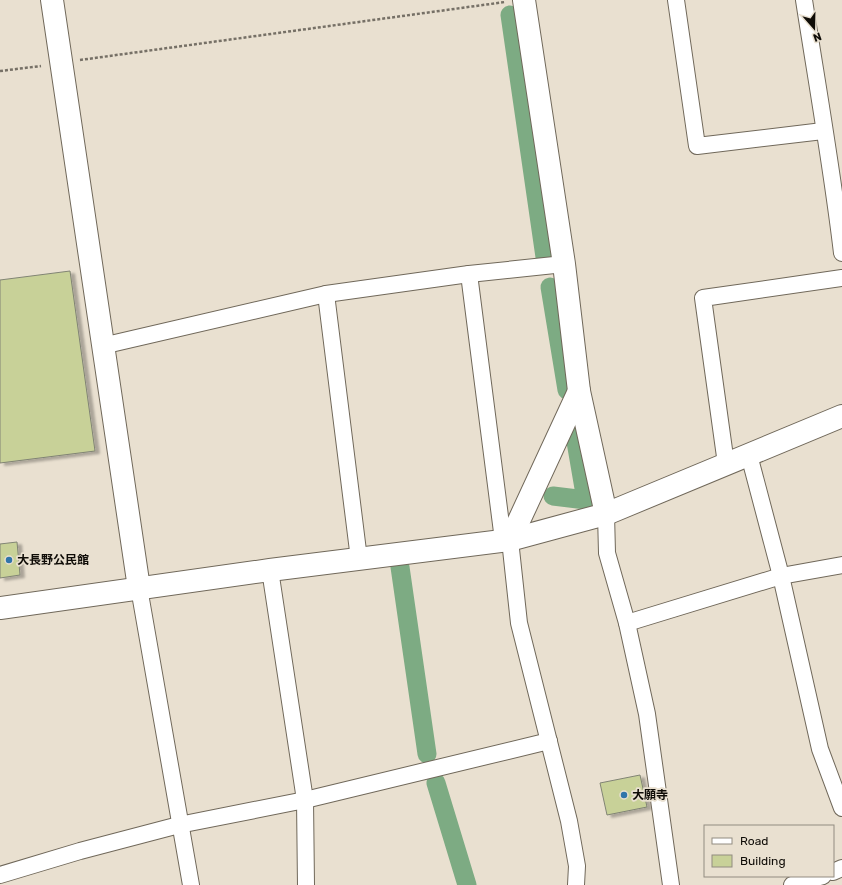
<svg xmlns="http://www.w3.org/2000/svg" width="842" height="885" font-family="Rubik,'Noto Sans JP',sans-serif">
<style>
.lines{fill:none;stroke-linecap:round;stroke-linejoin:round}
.canal{stroke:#7dab83;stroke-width:19}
.building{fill:#c8d198;stroke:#818474;filter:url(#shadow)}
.street-casing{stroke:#70685a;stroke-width:18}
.secondary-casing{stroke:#70685a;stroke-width:24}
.path{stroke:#767066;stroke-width:2.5;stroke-dasharray:3 2;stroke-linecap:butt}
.street{stroke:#fff;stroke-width:16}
.secondary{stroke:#fff;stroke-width:22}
.poi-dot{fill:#3175aa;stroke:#e9e0d0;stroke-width:1.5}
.labels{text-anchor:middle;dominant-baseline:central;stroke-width:3.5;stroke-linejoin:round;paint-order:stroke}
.poi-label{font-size:12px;font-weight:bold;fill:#0f0c07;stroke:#e9e0d0;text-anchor:start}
</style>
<defs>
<filter id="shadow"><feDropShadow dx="4.5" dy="2.5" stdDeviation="1" flood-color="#0004"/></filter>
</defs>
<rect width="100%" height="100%" fill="#e9e0d0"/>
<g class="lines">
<g class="canal">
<polyline points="510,15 545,257"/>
<polyline points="550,287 567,390"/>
<polyline points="553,496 586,500 575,436"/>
<polyline points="400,567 427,754"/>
<polyline points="436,783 467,885"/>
</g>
</g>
<g class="building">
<polygon points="70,271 95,451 0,463 0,280"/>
<polygon points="17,542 20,575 0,578 0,544"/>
<polygon points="640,775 647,807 607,815 600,783"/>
</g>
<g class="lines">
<g class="street-casing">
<g id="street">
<polyline points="676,0 697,146 823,131"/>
<path d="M804,0C817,84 832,168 842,253"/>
<polyline points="469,274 503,540"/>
<polyline points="326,294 359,559"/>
<polyline points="102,346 326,294 469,274 564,264"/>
<polyline points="749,455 781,576 820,749 842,808"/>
<polyline points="726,464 703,298 842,278"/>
<polyline points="606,514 607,553 627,623 647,714 671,885"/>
<polyline points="510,540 519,623 569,821 577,866 576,885"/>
<polyline points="270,570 305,800 306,885"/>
<polyline points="139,588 191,885"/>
<polyline points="627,623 781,576 842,565"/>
<polyline points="833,872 842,868"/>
<polyline points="0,875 80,851 179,825 305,800 549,741"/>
<polyline points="792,885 823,876"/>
</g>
</g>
<g class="secondary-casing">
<g id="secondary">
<polyline points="52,0 139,588"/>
<polyline points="524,0 564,264 579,391 606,514"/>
<polyline points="510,540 579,391"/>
<polyline points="0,608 270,570 510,540 606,514 842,416"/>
</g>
</g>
<g class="path">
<polyline points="80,60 505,2"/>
<polyline points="0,71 41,66"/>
</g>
<use href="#street" class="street"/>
<use href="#secondary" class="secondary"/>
</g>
<g class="poi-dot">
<circle cx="9" cy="560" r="4"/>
<circle cx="624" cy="795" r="4"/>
</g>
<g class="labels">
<g class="poi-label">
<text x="17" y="560">大長野公民館</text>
<text x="632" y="795">大願寺</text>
</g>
</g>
<rect x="704" y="825" width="130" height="52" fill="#e9e0d0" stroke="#928b80"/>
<rect x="712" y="838" width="20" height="6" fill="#ffffff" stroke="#928b80"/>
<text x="740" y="845" font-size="12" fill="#0f0c07">Road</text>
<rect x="712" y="855" width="20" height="12" fill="#c8d198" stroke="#928b80"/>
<text x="740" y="865" font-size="12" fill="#0f0c07">Building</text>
<g transform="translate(814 28) rotate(160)" stroke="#e9e0d0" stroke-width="3" paint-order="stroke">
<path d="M0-3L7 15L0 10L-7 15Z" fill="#0f0c07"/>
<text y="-6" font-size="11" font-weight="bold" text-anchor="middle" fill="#0f0c07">N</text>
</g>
</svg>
